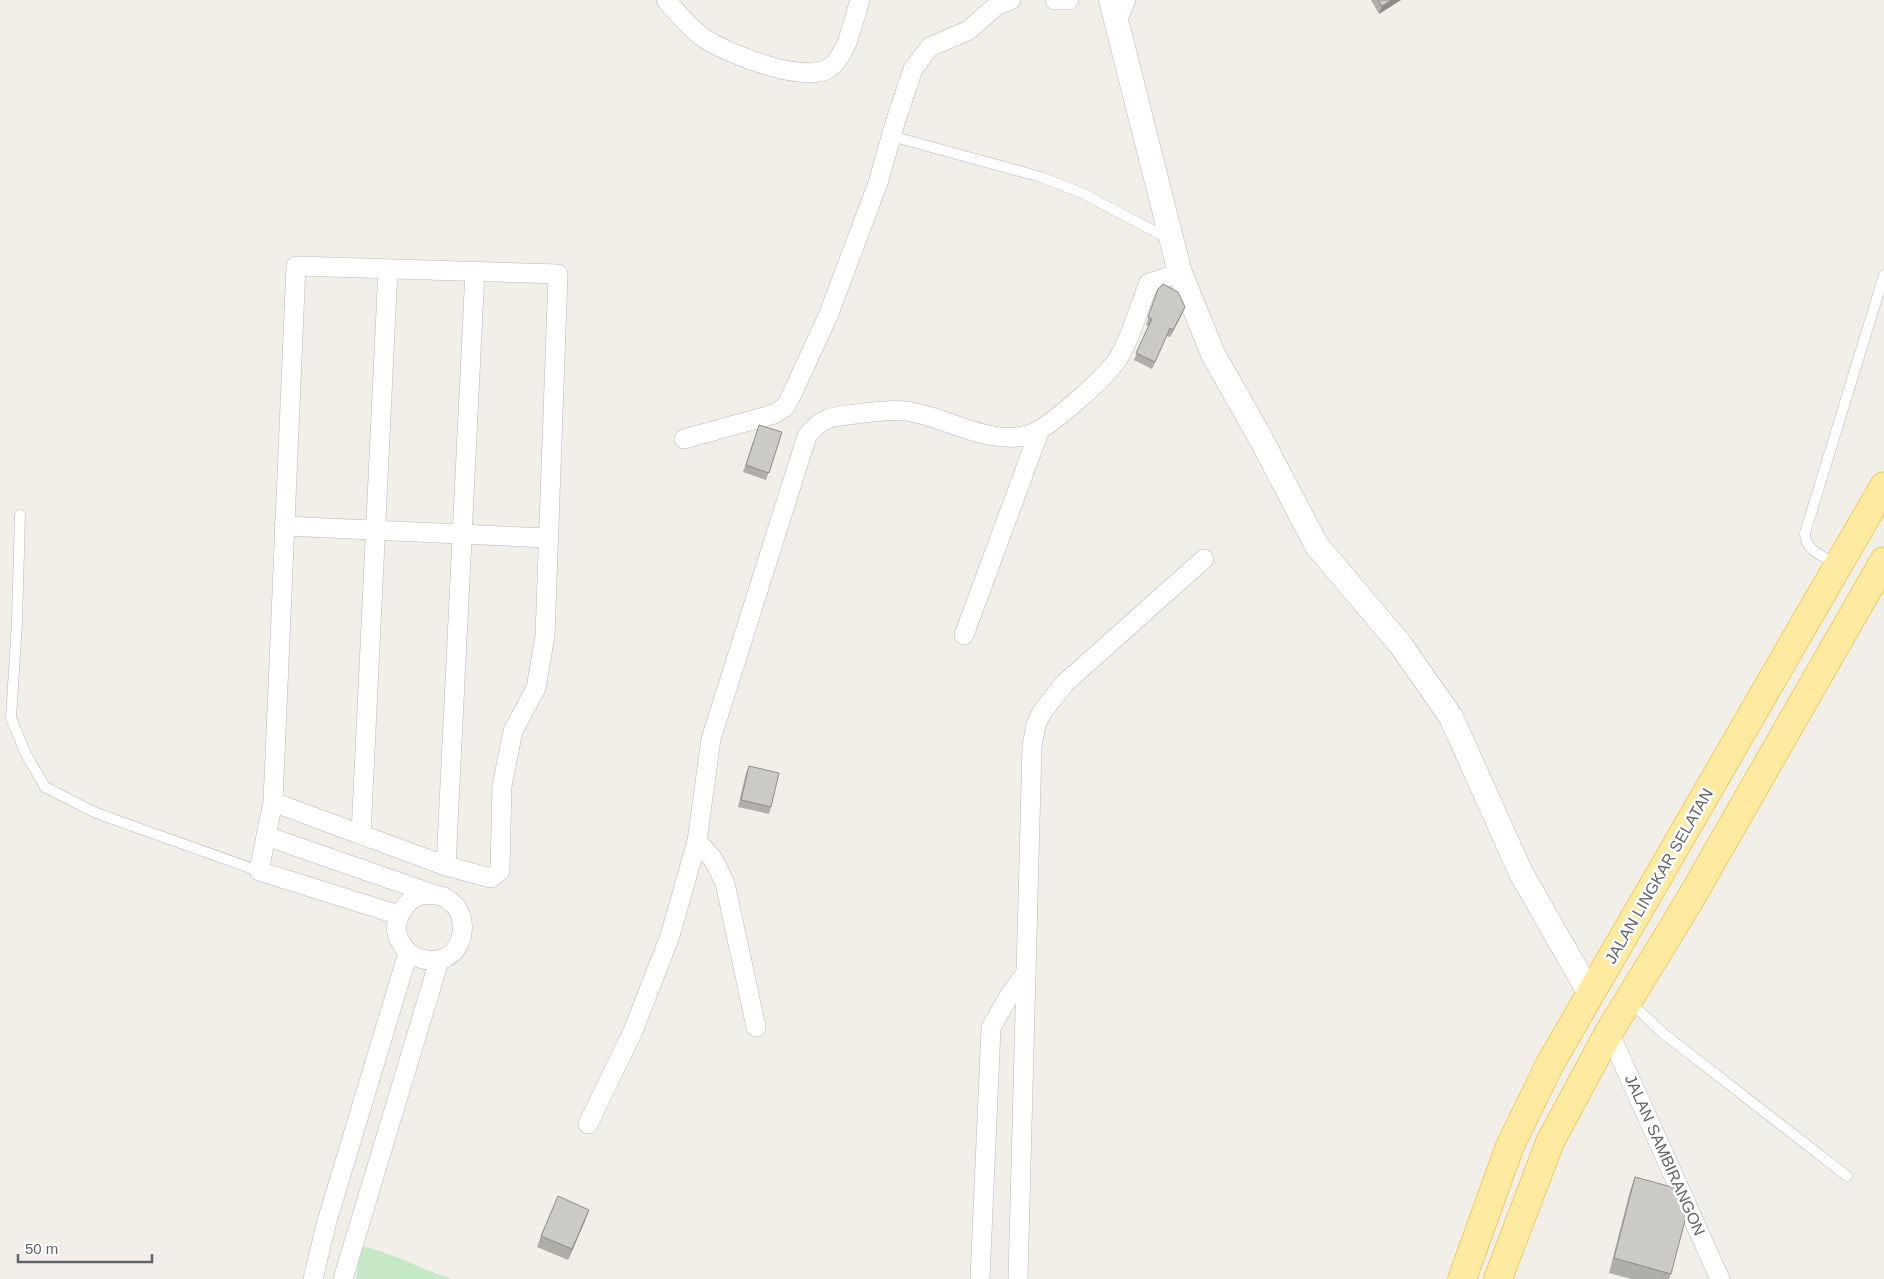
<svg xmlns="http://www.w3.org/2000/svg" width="1884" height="1279" font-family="Helvetica,sans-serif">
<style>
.green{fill:#c5e8c5}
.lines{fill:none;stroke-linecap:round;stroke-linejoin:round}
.service-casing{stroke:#b5b8bc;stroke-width:11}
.minor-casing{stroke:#b5b8bc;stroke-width:20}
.tertiary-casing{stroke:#b5b8bc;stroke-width:25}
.trunk-casing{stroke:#f9ab00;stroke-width:29}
.service{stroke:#fff;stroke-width:10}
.minor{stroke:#fff;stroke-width:19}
.tertiary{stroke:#fff;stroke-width:24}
.trunk{stroke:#feeaa1;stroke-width:28}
.wall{fill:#afaea9}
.shaded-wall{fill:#8f8d8a}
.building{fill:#cccac5;stroke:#8f8d8a}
.labels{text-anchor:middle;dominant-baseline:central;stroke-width:5;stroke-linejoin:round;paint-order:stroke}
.street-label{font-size:16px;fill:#5f6368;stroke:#fff}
</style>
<rect width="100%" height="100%" fill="#f1efe8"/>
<path class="green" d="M361,1246C392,1253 421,1269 452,1279H356Z"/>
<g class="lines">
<g class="service-casing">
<g id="service">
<polyline points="891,136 1041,177 1082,193 1169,239"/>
<polyline points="20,515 17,622 11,718 26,754 45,787 96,813 259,871"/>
<path d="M1837,564C1823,556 1805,551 1805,533L1884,275"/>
<polyline points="1630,1002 1664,1034 1847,1176"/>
</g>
</g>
<g class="minor-casing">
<g id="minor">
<path d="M666,0C678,13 689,28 704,38C725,53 806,85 829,68C848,55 853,21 860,0"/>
<polyline points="1055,0 1069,0"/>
<polyline points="1117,21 1126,0"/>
<polyline points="684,439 774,414 785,407 792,394 828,316 878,183 895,123 913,69 930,47 969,30 996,6 1011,0"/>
<polyline points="284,526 548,538"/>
<polyline points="964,635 1039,432"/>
<polyline points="273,802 446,866 491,878 500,871 502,786 513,731 536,688 545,636 558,274 296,266 273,802 259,871 399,915"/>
<polyline points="361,835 388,269"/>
<polyline points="266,836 433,894"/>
<polyline points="697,841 713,859 725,883 756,1027"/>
<polyline points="446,866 475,271"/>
<polyline points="1609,1032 1720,1279"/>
<path d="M588,1124L633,1031L670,936L697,841L711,739L807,436C823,416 832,417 856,414C872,412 890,409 906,411C945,416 987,446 1028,435C1046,431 1106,377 1117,360C1132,337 1138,308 1149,283L1180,273"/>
<path d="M313,1279L327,1221L408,953C405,948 400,942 398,937C392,921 406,898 422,895C483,886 472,988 408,953"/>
<polyline points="343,1279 439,961"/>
<polyline points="980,1279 991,1028 1009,996 1026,973"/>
<polyline points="1018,1279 1032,746 1036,725 1042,712 1065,683 1204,559"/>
</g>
</g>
<g class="tertiary-casing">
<polyline id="tertiary" points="1111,0 1180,273 1213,354 1261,439 1317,546 1400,644 1451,717 1521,873 1590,994"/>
</g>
<g class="trunk-casing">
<g id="trunk">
<polyline points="1462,1279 1510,1146 1550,1064 1884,486"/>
<polyline points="1498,1279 1550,1142 1609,1032 1688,903 1884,561"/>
</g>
</g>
<use href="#service" class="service"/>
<use href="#minor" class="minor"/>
<use href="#tertiary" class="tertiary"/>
<use href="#trunk" class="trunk"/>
</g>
<g class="wall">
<polygon points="1371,0 1401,0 1379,14"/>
<polygon points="1158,289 1185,307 1182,314 1170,337 1167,336 1152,369 1134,360 1148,326 1146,325"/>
<polygon points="759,425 782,432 766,480 743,472"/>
<polygon points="749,766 771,807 769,814 738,807 746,773"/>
<polygon points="1635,1177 1671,1274 1669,1279 1631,1279 1609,1273 1630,1191"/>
<polygon points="585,1221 568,1260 537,1247 541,1236"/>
</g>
<g class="shaded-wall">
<polygon points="1392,0 1401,0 1379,14 1382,6"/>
<polygon points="1185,307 1182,314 1170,337 1173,330"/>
<polygon points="589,1210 585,1221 568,1260 572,1249"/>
</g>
<g class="building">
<polygon points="1378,0 1392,0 1382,6"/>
<polygon points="1163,284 1178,292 1185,307 1173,330 1170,328 1155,362 1136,353 1152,319 1148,317 1158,289"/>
<polygon points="759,425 782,432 769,473 746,465"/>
<polygon points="749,766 779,773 771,807 741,800"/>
<polygon points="1635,1177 1679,1189 1688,1209 1671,1274 1614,1258"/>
<polygon points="558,1196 589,1210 572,1249 541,1236"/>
</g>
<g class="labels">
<g class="street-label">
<text transform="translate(1659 876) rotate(-60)">JALAN LINGKAR SELATAN</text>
<text transform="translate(1665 1155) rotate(66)">JALAN SAMBIRANGON</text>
</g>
</g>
<path d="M18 1254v8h134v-8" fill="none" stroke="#5f6368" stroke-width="2.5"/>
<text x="25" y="1254" font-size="15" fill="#5f6368" stroke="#ffffff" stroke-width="4" paint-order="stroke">50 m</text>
</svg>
